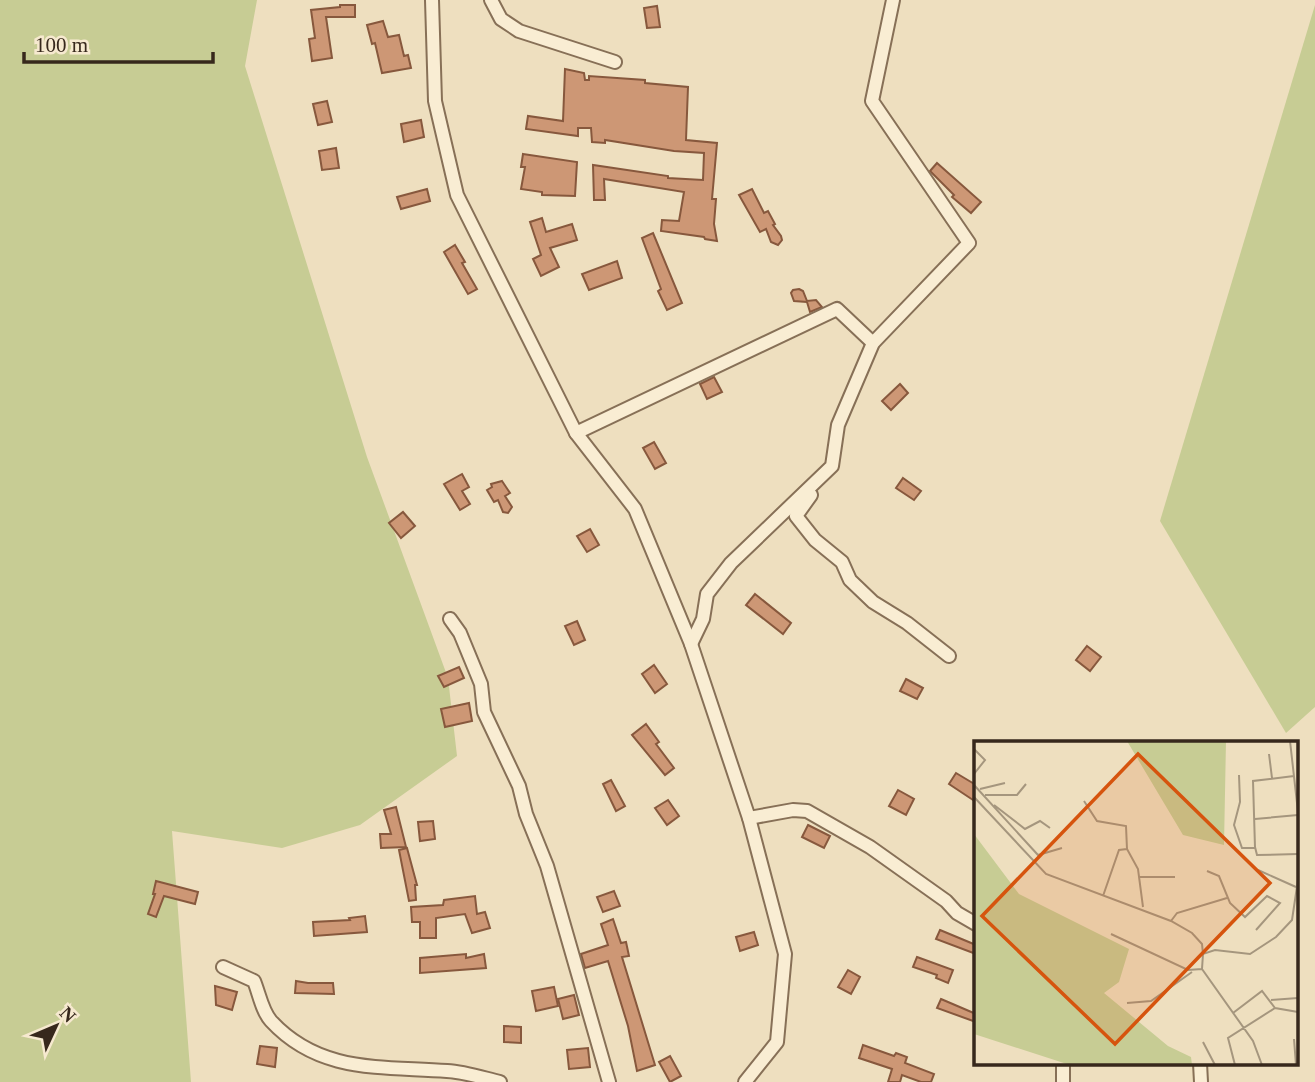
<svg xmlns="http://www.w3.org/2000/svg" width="1315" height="1082" font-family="'Times New Roman',serif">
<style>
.green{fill:#c7cc94}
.building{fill:#cd9775;stroke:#87583d;stroke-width:2}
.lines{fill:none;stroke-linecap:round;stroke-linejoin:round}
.street-casing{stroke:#877057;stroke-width:16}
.street{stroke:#f9edd3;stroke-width:12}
.inset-road{fill:none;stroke:#a5967e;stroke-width:2}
.view{fill:#d6540e;fill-opacity:0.15;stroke:#d6540e;stroke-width:3.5}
.inset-edge{fill:none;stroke:#37281c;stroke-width:3.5}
</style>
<rect width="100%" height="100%" fill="#eedfbf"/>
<g class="green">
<polygon points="0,0 257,0 245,66 367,457 448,678 457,756 360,825 282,848 172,831 191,1082 0,1082"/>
<polygon points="1315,5 1315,707 1286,733 1160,521"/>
</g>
<g class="building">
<polygon points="340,5 355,5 355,17 326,17 332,58 312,61 309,39 315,38 311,10 340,7"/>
<polygon points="657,6 660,27 647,28 644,8"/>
<polygon points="383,21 388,37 399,35 404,56 408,55 411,68 382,73 375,43 372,44 367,25"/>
<polygon points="565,69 584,73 585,80 589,80 589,76 645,80 645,83 688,87 686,140 717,143 712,199 716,199 714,224 717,241 705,239 704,237 661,231 662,220 679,221 684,192 604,179 605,200 594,200 593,165 668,176 668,178 703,180 704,153 674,151 605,140 605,143 592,142 591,128 578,128 578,136 526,129 528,116 563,121"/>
<polygon points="327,101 332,122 318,125 313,104"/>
<polygon points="421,120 424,137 404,142 401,124"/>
<polygon points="336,148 339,168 322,170 319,151"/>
<polygon points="523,154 577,162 575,196 542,195 542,192 521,189 525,167 521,167"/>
<polygon points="937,163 981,202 971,213 952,197 954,195 930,171"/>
<polygon points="427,189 430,201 401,209 397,197"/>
<polygon points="752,189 764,213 768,211 775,224 773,225 781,236 782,240 778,245 771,242 766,229 760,232 739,195"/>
<polygon points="542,218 546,232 572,224 577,240 550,248 559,267 541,276 533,259 541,255 530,222"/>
<polygon points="653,233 682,303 667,310 658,291 661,289 642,238"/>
<polygon points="455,245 465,262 462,263 477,289 468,294 444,252"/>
<polygon points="617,261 622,278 589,290 582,274"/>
<polygon points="799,289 803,291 807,301 816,300 822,307 810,312 807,302 794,301 791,293 793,290"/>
<polygon points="714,377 722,392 707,399 700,384"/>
<polygon points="900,384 908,393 891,410 882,401"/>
<polygon points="654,442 666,463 655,469 643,448"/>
<polygon points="462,474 469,487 462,491 470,504 460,510 444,484"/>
<polygon points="903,478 921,491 914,500 896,488"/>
<polygon points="502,481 510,493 505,496 512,507 508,513 503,512 498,500 494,502 487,490 492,487 491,484"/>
<polygon points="403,512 415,526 401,538 389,523"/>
<polygon points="590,529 599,545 587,552 577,536"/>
<polygon points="755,594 791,623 783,634 746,605"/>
<polygon points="577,621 585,640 574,645 565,626"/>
<polygon points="1087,646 1101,657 1090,671 1076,660"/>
<polygon points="654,665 667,684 655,693 642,674"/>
<polygon points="459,667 464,678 444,687 438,676"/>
<polygon points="906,679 923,688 917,699 900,691"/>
<polygon points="469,703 472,721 445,727 441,709"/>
<polygon points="646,724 659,742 656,744 674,768 665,775 632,735"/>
<polygon points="956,773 976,785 976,802 949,784"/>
<polygon points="611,780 625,806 616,811 603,784"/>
<polygon points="898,790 914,799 906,815 889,806"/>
<polygon points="668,800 679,816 667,825 655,808"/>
<polygon points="396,807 406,847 381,848 380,834 391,834 384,810"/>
<polygon points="433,821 435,839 420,841 418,822"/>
<polygon points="808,825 830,836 824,848 802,837"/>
<polygon points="407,848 417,885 415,885 416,900 409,901 399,850"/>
<polygon points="156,881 198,892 195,904 164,896 156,917 148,914 155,894 153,894"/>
<polygon points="614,891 620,906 603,912 597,897"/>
<polygon points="475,896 477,914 485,912 490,928 472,933 465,914 436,918 436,938 420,938 420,922 412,922 411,907 443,905 444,900"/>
<polygon points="365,916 367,932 314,936 313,922 350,920 349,918"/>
<polygon points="613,919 621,943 626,942 629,956 622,957 655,1065 637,1071 628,1026 608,961 585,968 581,954 608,945 601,924"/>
<polygon points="940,930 976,945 976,954 936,939"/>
<polygon points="754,932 758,945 740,951 736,937"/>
<polygon points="466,954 466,958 484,954 486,968 420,973 420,958"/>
<polygon points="917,957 953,970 948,983 936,978 937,975 913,967"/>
<polygon points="848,970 860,977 851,994 838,987"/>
<polygon points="296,981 308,983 333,983 334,994 295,993"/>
<polygon points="215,986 237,992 232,1010 216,1005"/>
<polygon points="554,987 558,1006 536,1011 532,991"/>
<polygon points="574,995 579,1015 563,1019 558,999"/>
<polygon points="941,999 976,1014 976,1022 937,1008"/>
<polygon points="504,1026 521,1027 521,1043 504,1042"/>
<polygon points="863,1045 894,1056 896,1053 907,1057 905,1063 934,1074 931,1082 921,1082 902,1075 900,1082 888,1082 892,1069 859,1058"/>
<polygon points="260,1046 277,1048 275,1067 257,1064"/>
<polygon points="588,1048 590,1067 569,1069 567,1050"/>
<polygon points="670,1056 681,1076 670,1082 659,1062"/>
</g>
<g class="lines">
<g class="street-casing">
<g id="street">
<polyline points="432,0 435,101 457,195 576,433 635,509 691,644 749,818 785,954 777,1042 745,1082"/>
<polyline points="491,0 501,19 519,31 615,62"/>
<polyline points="576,433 837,309 873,343"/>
<polyline points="811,495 796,516 815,540 842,562 850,580 873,602 907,623 949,656"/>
<polyline points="450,619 460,633 481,684 484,712 519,786 526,814 547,866 609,1082"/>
<polyline points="691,644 703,619 707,594 731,563 832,466 838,425 873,343 969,243 872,101 893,0"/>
<polyline points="749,818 793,810 807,811 870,847 946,901 957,913 976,924"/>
<path d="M223,967L254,981C259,993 262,1011 271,1021C320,1074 382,1066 447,1071C465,1072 483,1078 500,1082"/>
<polyline points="1063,1063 1063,1082"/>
<polyline points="1200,1063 1201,1082"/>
</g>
</g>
<use href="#street" class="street"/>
</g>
<g transform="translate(974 741)">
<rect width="324" height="324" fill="#eedfbf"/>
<path d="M153,0H252L250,104L209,94ZM0,93L45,153L155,208L145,241L130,252L194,305L217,316L218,324H96L0,293Z" fill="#c7cc94"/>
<path class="inset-road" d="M316,0L324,71M0,8L11,19L0,33M295,13L298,37M265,34L266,61L260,84L268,107H281M320,35L279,40L281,106L283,114L324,113M0,44L64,114L88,107M6,48L31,42M11,54H43L52,43M0,56L72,133L197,180L218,192L228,203L229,213L241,209L276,213L302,196L318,179L324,139M110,60L123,80L152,85L153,108L164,128L169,166M20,64L51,88L66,80L76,87M281,78L324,74M284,129L322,146M233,130L245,135L256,162L271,176L293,155L306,162L282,189M165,136H201M129,155L145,109L153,108M197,180L203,172L253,157M137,193L214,229L228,228M229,213L228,228L279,300L288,324M297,259L324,257M153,262L177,260L218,231M259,272L288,250L301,267L324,271M320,298L322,324M229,301L241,324M261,324L254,297L301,267"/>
<path class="view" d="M164,13L296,142L141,303L8,175Z"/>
<rect width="324" height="324" class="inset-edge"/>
</g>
<g transform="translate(56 1026) rotate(46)" stroke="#f6e9cf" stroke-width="5" paint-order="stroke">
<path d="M0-5L12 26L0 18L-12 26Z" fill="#37281c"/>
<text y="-10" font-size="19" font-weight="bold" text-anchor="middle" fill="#37281c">N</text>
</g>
<path d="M24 52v10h189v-10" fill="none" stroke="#37281c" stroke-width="3.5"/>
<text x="35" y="52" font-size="21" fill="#37281c" stroke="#f6e9cf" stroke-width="5" paint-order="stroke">100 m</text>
</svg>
